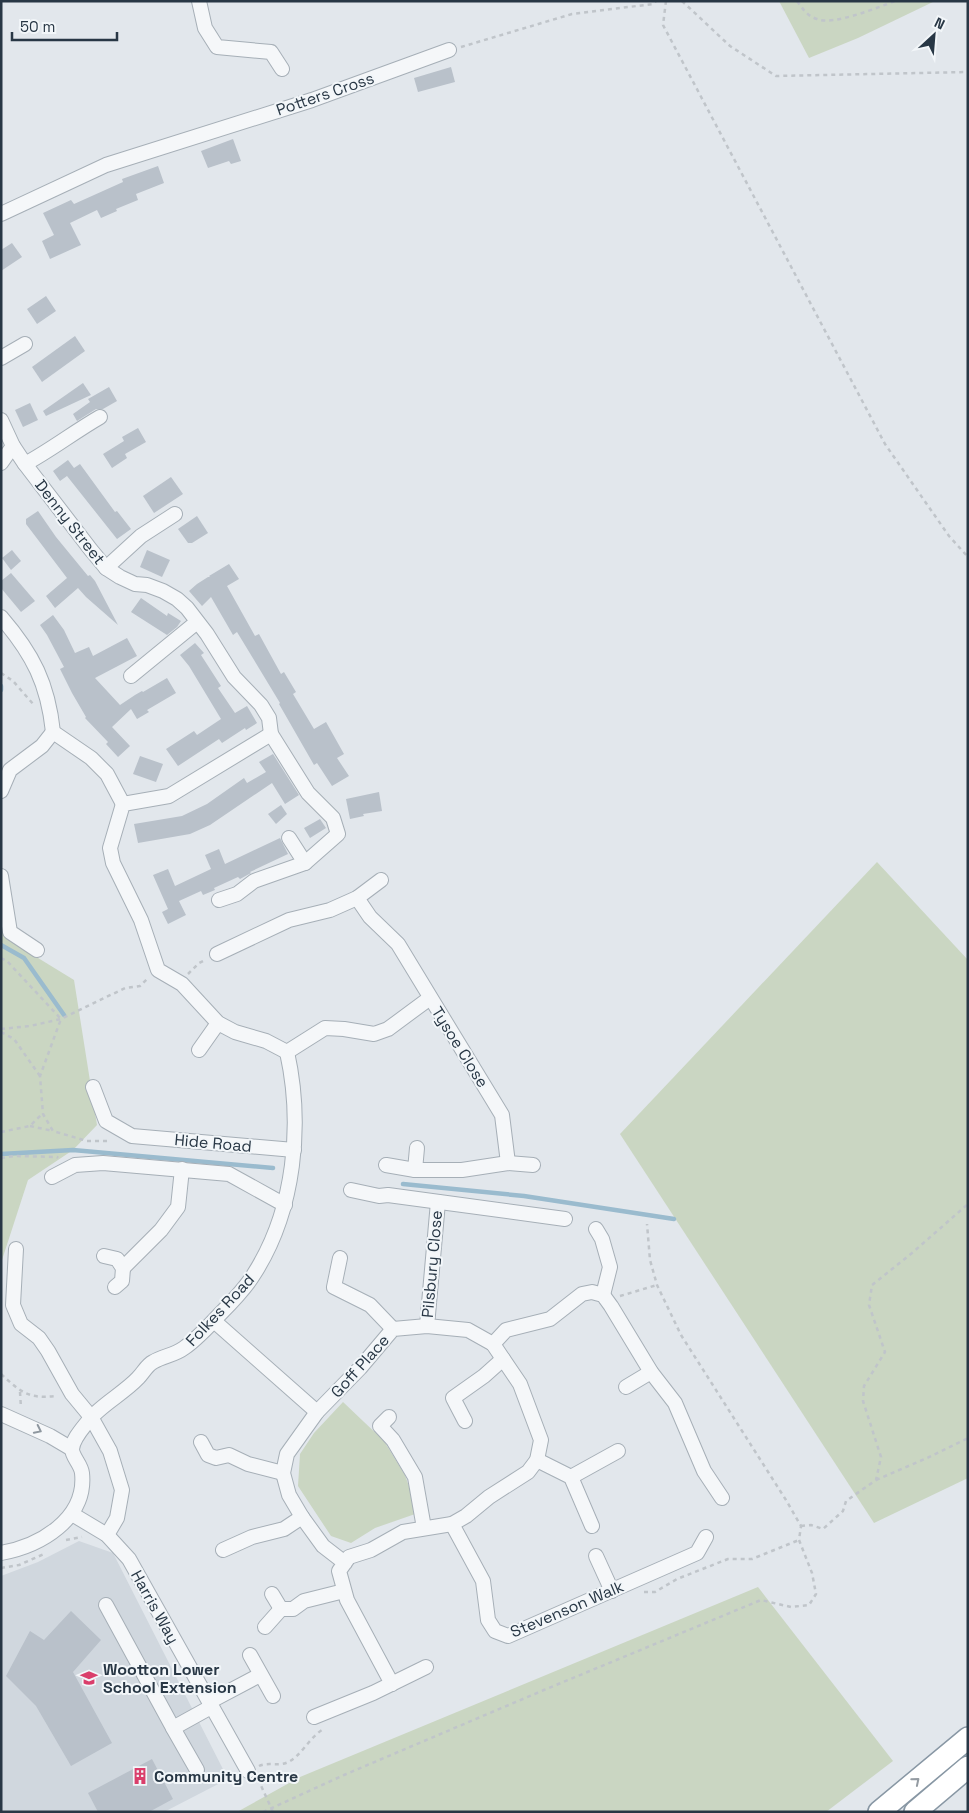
<svg xmlns="http://www.w3.org/2000/svg" width="969" height="1813" font-family="'Space Grotesk',sans-serif">
<style>
.built{fill:#d0d7de}
.green{fill:#cad6c2}
.lines{fill:none;stroke-linecap:round;stroke-linejoin:round}
.stream{stroke:#9abbce;stroke-width:4.5}
.building{fill:#b9c1ca}
.minor-casing{stroke:#a6afb7;stroke-width:16}
.highway-casing{stroke:#8897a4;stroke-width:24}
.path{stroke:#c0c5ca;stroke-width:2.5;stroke-dasharray:4 4;stroke-linecap:butt}
.minor{stroke:#f5f7f9;stroke-width:14}
.highway{stroke:#fff;stroke-width:21}
.oneway{stroke:#8e979f}
.oneway2{stroke:#949ba2}
.labels{text-anchor:middle;dominant-baseline:central;stroke-width:4;stroke-linejoin:round;paint-order:stroke}
.street-label{font-size:16px;fill:#283745;stroke:#f2f6f9}
.poi-label{font-size:16px;font-weight:bold;fill:#283745;stroke:#f2f6f9;text-anchor:start}
</style>
<rect width="100%" height="100%" fill="#e2e7ec"/>
<polygon class="built" points="79,1541 113,1553 228,1779 164,1812 1,1812 1,1576 38,1562"/>
<g class="green">
<polygon points="779,1 935,1 858,38 809,58"/>
<polygon points="877,862 968,960 968,1478 874,1523 620,1134"/>
<polygon points="1,925 7,939 74,980 97,1125 73,1150 28,1180 1,1263"/>
<polygon points="343,1402 384,1441 405,1475 418,1513 375,1528 351,1543 331,1536 298,1486 300,1454 314,1433"/>
<polygon points="758,1587 893,1761 826,1812 237,1812 300,1777"/>
</g>
<g class="lines">
<g class="stream">
<polyline points="1,686 1,690"/>
<polyline points="1,945 24,958 64,1015"/>
<polyline points="1,1154 73,1150 273,1168"/>
<polyline points="403,1184 524,1196 674,1219"/>
</g>
</g>
<g class="building">
<polygon points="451,67 455,82 418,92 414,78"/>
<polygon points="233,139 241,161 231,164 229,161 208,168 201,151"/>
<polygon points="158,166 164,183 136,194 138,200 116,209 117,211 101,218 97,210 70,223 81,245 50,259 42,241 54,235 43,213 71,200 74,204 123,182 122,179"/>
<polygon points="12,243 22,257 1,271 1,250"/>
<polygon points="46,296 56,311 37,324 27,309"/>
<polygon points="75,336 85,351 42,382 32,367"/>
<polygon points="83,383 91,395 46,416 43,411"/>
<polygon points="109,387 117,401 103,409 96,409 77,421 73,414 90,402 88,399"/>
<polygon points="30,403 38,420 23,427 15,410"/>
<polygon points="138,428 146,442 125,454 127,458 112,468 103,454 124,441 122,437"/>
<polygon points="68,460 74,468 80,464 115,512 117,511 131,529 117,539 67,476 60,481 53,471"/>
<polygon points="171,477 183,494 154,513 143,496"/>
<polygon points="38,511 56,537 88,576 90,575 95,581 118,625 86,597 78,588 55,608 46,596 67,578 26,524 26,519"/>
<polygon points="197,516 208,533 192,543 188,543 178,529"/>
<polygon points="12,550 21,561 11,570 2,558"/>
<polygon points="147,550 170,560 162,577 140,567"/>
<polygon points="229,564 239,579 227,586 255,636 259,634 281,674 284,672 296,692 293,694 314,729 326,722 344,754 337,758 349,776 332,786 317,763 314,765 279,704 280,703 237,632 233,635 211,597 202,606 189,591 197,584 208,577 210,577 209,576"/>
<polygon points="11,573 35,601 21,612 1,588 1,581"/>
<polygon points="141,598 167,616 168,613 181,621 177,627 167,635 131,612"/>
<polygon points="53,615 64,630 75,653 89,647 93,656 127,638 137,656 95,678 120,705 135,695 142,691 143,692 167,678 176,693 147,710 149,712 137,719 131,709 112,727 130,746 118,757 106,744 108,742 85,718 86,717 72,693 60,669 64,667 47,635 40,625"/>
<polygon points="195,643 204,653 201,655 221,686 218,688 235,713 247,706 257,723 246,730 245,728 222,743 219,739 178,766 166,749 194,731 197,735 221,719 189,666 180,655"/>
<polygon points="273,754 299,795 285,804 272,783 210,825 190,834 138,843 134,824 182,816 207,804 244,778 247,783 266,772 259,762"/>
<polygon points="140,756 163,764 156,782 133,774"/>
<polygon points="379,792 382,811 363,814 364,816 350,819 346,799"/>
<polygon points="281,805 287,814 276,824 268,814"/>
<polygon points="320,819 326,828 310,838 304,828"/>
<polygon points="280,838 288,854 250,872 251,873 240,879 238,877 214,888 215,890 203,895 201,891 179,901 186,915 168,924 162,912 168,909 153,875 168,869 175,886 211,869 205,855 219,849 225,864"/>
<polygon points="71,1611 101,1640 73,1672 112,1743 71,1766 36,1706 6,1676 30,1631 44,1640"/>
<polygon points="152,1759 173,1799 149,1812 98,1812 88,1793"/>
</g>
<g class="lines">
<g class="minor-casing">
<g id="minor">
<polyline points="199,1 205,28 217,47 271,52 282,69"/>
<polyline points="1,214 106,165 312,100 449,50"/>
<polyline points="1,358 25,344"/>
<polyline points="1,420 13,446 25,464 91,550 106,568 120,577 135,584 147,585 163,591 177,599 187,608 207,634 234,677 261,705 269,718 271,734 308,793 333,818 338,834 305,863 254,881 237,894 219,900"/>
<polyline points="1,463 13,446"/>
<path d="M25,464C51,450 74,432 100,417"/>
<polyline points="106,568 141,536 175,514"/>
<path d="M1,617C33,654 48,684 53,732L91,758L107,774L123,804"/>
<polyline points="131,676 197,622"/>
<polyline points="271,734 169,796 123,804 110,848 113,863 141,920 158,970 182,984 218,1023 235,1032 266,1041 287,1052"/>
<polyline points="1,791 10,770 42,746 53,732"/>
<polyline points="289,838 305,863"/>
<polyline points="1,876 10,932 37,950"/>
<polyline points="357,898 370,917 398,944 502,1115 508,1163"/>
<polyline points="217,954 289,920 330,910 357,898 381,880"/>
<polyline points="199,1050 218,1023"/>
<polyline points="287,1052 325,1028 344,1029 374,1034 388,1029 430,998"/>
<polyline points="93,1087 106,1121 132,1136 294,1150"/>
<polyline points="386,1165 415,1170 462,1170 508,1163 533,1165"/>
<polyline points="415,1170 417,1148"/>
<polyline points="52,1177 75,1165 103,1163 229,1174 285,1205"/>
<polyline points="351,1190 379,1196 388,1195 565,1219"/>
<polyline points="596,1229 602,1239 610,1267 603,1295"/>
<polyline points="16,1249 13,1305 21,1324 39,1338 48,1351 72,1394 91,1417 110,1451 122,1490 117,1518 107,1535"/>
<polyline points="104,1256 117,1259 123,1268 122,1281 115,1287"/>
<polyline points="340,1258 334,1287 370,1305 393,1329"/>
<polyline points="123,1268 161,1230 178,1207 182,1169"/>
<polyline points="214,1321 317,1412"/>
<polyline points="427,1326 438,1202"/>
<polyline points="493,1344 506,1330 550,1319 582,1294 592,1292 603,1295 611,1306 651,1372 675,1403 704,1471 722,1498"/>
<polyline points="626,1387 651,1372"/>
<polyline points="1,1414 50,1436 72,1449"/>
<polyline points="389,1417 380,1426 393,1440 415,1477 424,1528"/>
<polyline points="465,1421 453,1398 484,1376 503,1359"/>
<polyline points="201,1442 208,1455 216,1458 229,1455 248,1464 283,1473"/>
<polyline points="537,1460 571,1477 592,1526"/>
<polyline points="571,1477 618,1451"/>
<polyline points="72,1514 107,1535 129,1559 248,1771"/>
<polyline points="452,1524 483,1581 488,1620 495,1631 508,1636 697,1553 706,1537"/>
<polyline points="223,1550 252,1537 284,1529 302,1517"/>
<path d="M1,1553C40,1546 87,1519 82,1473C81,1464 72,1457 72,1449C73,1438 83,1428 89,1420C101,1405 124,1393 138,1378C143,1373 147,1365 153,1362C163,1356 175,1355 184,1348C197,1339 209,1326 220,1314C232,1302 245,1289 254,1274C295,1210 303,1124 287,1052"/>
<polyline points="596,1556 612,1591"/>
<polyline points="345,1563 323,1546 302,1517 289,1495 283,1473 287,1454 317,1412 360,1368 393,1329 427,1326 468,1330 493,1344 520,1384 541,1440 537,1460 528,1472 489,1497 466,1516 452,1524 403,1532 371,1550 349,1557 339,1571 347,1600 392,1684"/>
<polyline points="272,1594 281,1609"/>
<polyline points="106,1605 173,1728 211,1707"/>
<polyline points="265,1627 281,1609 293,1609 304,1601 344,1591"/>
<polyline points="250,1655 273,1696"/>
<polyline points="209,1702 260,1675"/>
<polyline points="314,1717 373,1693 426,1667"/>
<polyline points="173,1728 197,1770"/>
</g>
</g>
<g class="highway-casing">
<g id="highway">
<polyline points="879,1812 968,1738"/>
<polyline points="915,1812 968,1767"/>
</g>
</g>
<g class="path">
<polyline points="666,1 663,25 885,444 949,536 968,557"/>
<polyline points="682,1 730,46 776,76 968,72"/>
<path d="M797,1C803,9 807,16 817,19C833,26 879,7 895,1"/>
<polyline points="461,47 572,14 653,4 656,1"/>
<polyline points="1,673 13,681 34,705"/>
<polyline points="1,958 7,961 61,1019 40,1076 43,1114 53,1131 87,1141 111,1141"/>
<polyline points="188,974 199,963 205,960"/>
<polyline points="1,1029 30,1026 61,1019 125,988 140,986 149,977"/>
<polyline points="1,1032 14,1039 40,1076"/>
<polyline points="30,1126 53,1131"/>
<polyline points="1,1132 30,1126 42,1114"/>
<polyline points="1,1158 14,1156 57,1157 58,1158"/>
<polyline points="620,1296 657,1285"/>
<path d="M1,1374C22,1393 28,1399 57,1396"/>
<polyline points="20,1392 21,1408"/>
<polyline points="876,1480 927,1458 968,1438"/>
<polyline points="801,1526 811,1525 823,1529 843,1511 846,1501 876,1480 881,1457 863,1401 864,1386 885,1352 869,1305 872,1285 912,1253 968,1204"/>
<polyline points="66,1540 82,1537"/>
<polyline points="1,1568 19,1565 44,1554"/>
<polyline points="644,1592 655,1592 677,1579 728,1559 752,1559 799,1540"/>
<path d="M259,1766C267,1762 278,1766 286,1763C300,1758 309,1738 322,1730"/>
<polyline points="258,1779 273,1812"/>
<polyline points="263,1812 344,1775 544,1690 761,1600 791,1607 809,1605 816,1594 812,1573 799,1540 801,1526 786,1500 681,1335 657,1285 650,1260 647,1224"/>
</g>
<use href="#minor" class="minor"/>
<use href="#highway" class="highway"/>
</g>
<defs><path id="oneway-chevron" d="M-2-3.5L2.5 0L-2 3.5" fill="none" stroke-width="1.6" stroke-linecap="round" stroke-linejoin="round" transform="scale(1.25)"/></defs>
<use class="oneway" href="#oneway-chevron" transform="translate(38 1430) rotate(26)"/>
<use class="oneway2" href="#oneway-chevron" transform="translate(916 1781) rotate(-40)"/>
<defs>
<g id="school-bare" transform="scale(1.35)"><path d="M0-5L7-2L0 1L-7-2ZM-4 1L0 2.5L4 1V4Q0 6-4 4Z" fill="#da3e6b" stroke="#f2f6f9" stroke-width="2.5" paint-order="stroke"/></g>
<g id="building-bare" transform="scale(1.35)"><path d="M-4-6H4V6H1V3H-1V6H-4ZM-2.5-4.3h1.7v1.8h-1.7ZM.8-4.3h1.7v1.8H.8ZM-2.5-1h1.7V.8h-1.7ZM.8-1h1.7V.8H.8Z" fill="#da3e6b" stroke="#f2f6f9" stroke-width="2.5" paint-order="stroke"/></g>
</defs>
<g fill-rule="evenodd">
<use href="#school-bare" x="89" y="1678"/>
<use href="#building-bare" x="140" y="1776"/>
</g>
<g class="labels">
<g class="street-label">
<text transform="translate(325 94) rotate(-19)">Potters Cross</text>
<text transform="translate(70 522) rotate(52)">Denny Street</text>
<text transform="translate(460 1047) rotate(58)">Tysoe Close</text>
<text transform="translate(213 1143) rotate(5)">Hide Road</text>
<text transform="translate(432 1264) rotate(-85)">Pilsbury Close</text>
<text transform="translate(220 1310) rotate(-47)">Folkes Road</text>
<text transform="translate(360 1366) rotate(-48)">Goff Place</text>
<text transform="translate(155 1607) rotate(61)">Harris Way</text>
<text transform="translate(567 1609) rotate(-23)">Stevenson Walk</text>
</g>
<g class="poi-label">
<text x="103" y="1669">Wootton Lower<tspan x="103" dy="18">School Extension</tspan></text>
<text x="154" y="1776">Community Centre</text>
</g>
</g>
<rect width="969" height="1813" fill="none" stroke="#283745" stroke-width="5"/>
<g transform="translate(934 35) rotate(26)" stroke="#f2f6f9" stroke-width="4" paint-order="stroke">
<path d="M0-4L9 19L0 12L-9 19Z" fill="#283745"/>
<text y="-8" font-size="14" font-weight="bold" text-anchor="middle" fill="#283745">N</text>
</g>
<path d="M12 32v8h105v-8" fill="none" stroke="#283745" stroke-width="2.5"/>
<text x="20" y="32" font-size="15" fill="#283745" stroke="#f2f6f9" stroke-width="4" paint-order="stroke">50 m</text>
</svg>
